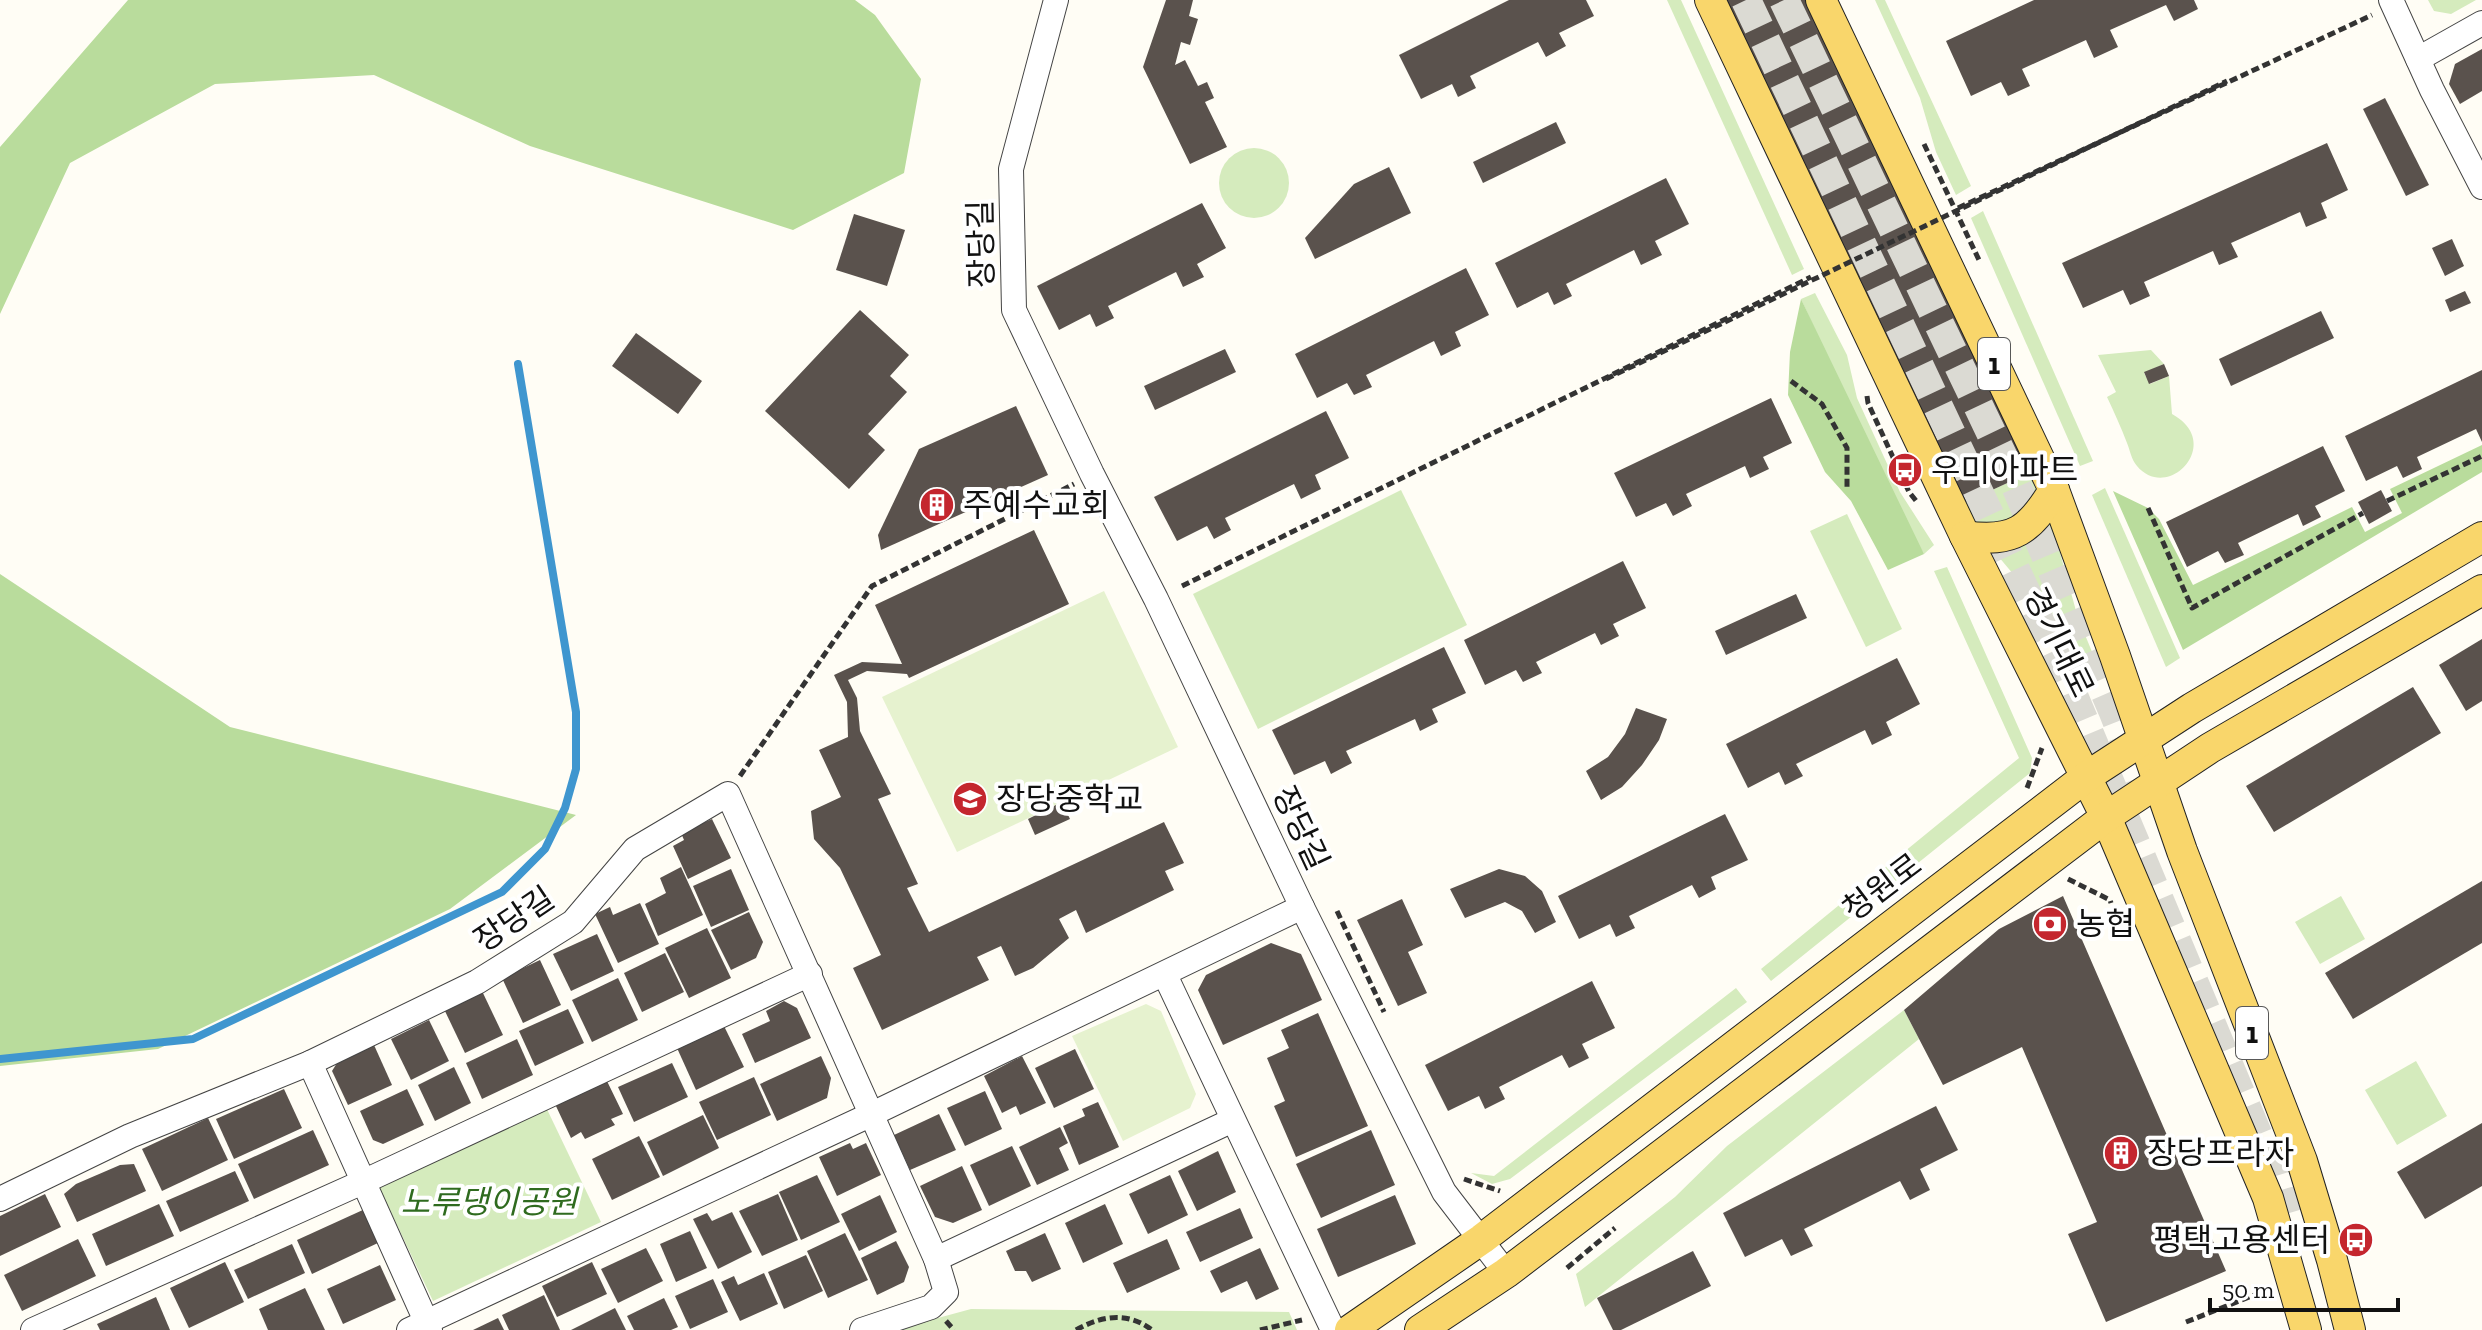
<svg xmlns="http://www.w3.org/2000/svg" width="2482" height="1330" font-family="'Zilla Slab','Noto Sans KR',serif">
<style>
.green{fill:#d5ebbd}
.forest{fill:#b9dc9c}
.pitch{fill:#e6f2cf}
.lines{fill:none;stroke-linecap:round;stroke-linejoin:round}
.stream{stroke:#3f96cf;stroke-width:8}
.building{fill:#5a524d}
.major-tunnel{stroke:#dbdad3;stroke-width:30;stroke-dasharray:30 15;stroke-linecap:butt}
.minor-casing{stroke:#444;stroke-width:26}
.major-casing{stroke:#222;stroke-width:32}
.path{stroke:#333;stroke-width:5;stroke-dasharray:8 4;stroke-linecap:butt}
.minor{stroke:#fff;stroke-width:24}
.major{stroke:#f9d66b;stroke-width:30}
.path-bridge{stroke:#333;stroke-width:5;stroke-dasharray:8 4;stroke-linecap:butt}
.labels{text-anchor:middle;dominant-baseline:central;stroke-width:8;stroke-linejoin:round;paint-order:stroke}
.shield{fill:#fff;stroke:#585858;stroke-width:2}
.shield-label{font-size:30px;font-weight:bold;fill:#111}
.street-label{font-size:32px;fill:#111;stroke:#fff}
.poi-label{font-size:32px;fill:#111;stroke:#fff;text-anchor:start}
.park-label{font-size:32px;font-style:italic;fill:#2f6b1f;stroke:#fff}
</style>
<rect width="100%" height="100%" fill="#fffdf5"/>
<g class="green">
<polygon points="1667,0 1681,0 1804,269 1792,275"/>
<polygon points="1875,0 1885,0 1971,186 1956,195 1936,152 1920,98"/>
<polygon points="2428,0 2476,0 2451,14 2434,11"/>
<circle cx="1254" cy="183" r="35"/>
<polygon points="1983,211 2093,461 2080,466 1971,218"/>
<polygon points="1815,293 1847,355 1857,398 1900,492 1934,545 1924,554 1896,506 1801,299"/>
<path d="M2151,350L2164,364L2144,373L2150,384L2169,376L2172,414C2225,443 2168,503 2137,466C2131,459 2130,450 2127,443C2121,427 2114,412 2107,397L2116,392L2098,355Z"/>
<polygon points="2029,473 2036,490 2014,526 1975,522 1964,503"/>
<polygon points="2105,488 2180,658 2166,667 2092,495"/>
<polygon points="1401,490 1467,625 1258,729 1193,594"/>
<polygon points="2049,513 2078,618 2095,659 2071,672 2045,612 1993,550"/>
<polygon points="1847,514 1902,629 1866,647 1810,531"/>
<polygon points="1947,567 2032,758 2030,773 1771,981 1761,969 2019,758 1934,571"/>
<polygon points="2341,896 2365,939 2320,964 2295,922"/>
<polygon points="1736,988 1747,1002 1510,1179 1492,1184 1471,1173 1494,1176"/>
<polygon points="1904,1010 1919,1039 1585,1307 1576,1274 1675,1197 1727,1146"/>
<polygon points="2416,1061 2447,1116 2397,1145 2365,1090"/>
<polygon points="544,1103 601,1222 433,1301 377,1183"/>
<polygon points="971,1309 1289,1312 1297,1330 894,1330"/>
</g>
<g class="forest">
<polygon points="128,0 855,0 875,15 921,79 904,173 793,230 530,146 374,75 215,84 70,163 0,314 0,147"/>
<polygon points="1801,299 1924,554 1888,570 1851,501 1825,472 1788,395 1790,352"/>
<polygon points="2482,445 2482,472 2183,650 2113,491 2148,508 2159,519 2193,585 2352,507 2365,532 2402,513 2390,489"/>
<polygon points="0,574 230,727 576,815 450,909 158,1049 0,1066"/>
</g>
<g class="pitch">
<polygon points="1104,591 1178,747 957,852 882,697"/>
<polygon points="1146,1004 1161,1011 1196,1094 1190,1108 1123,1141 1072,1036"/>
</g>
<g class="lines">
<polyline class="stream" points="0,1059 193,1039 502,892 545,849 565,808 576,769 576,712 518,364"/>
</g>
<g class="building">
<polygon points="1166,0 1193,0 1189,16 1198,19 1190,45 1181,42 1175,65 1185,60 1198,86 1207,82 1214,98 1205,102 1227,147 1190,164 1143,67"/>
<polygon points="1509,0 1586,0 1594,16 1559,33 1566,46 1546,57 1538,42 1470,76 1476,88 1458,97 1452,84 1421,99 1399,55"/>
<polygon points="1725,0 1811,0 2029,473 1964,503"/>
<polygon points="2034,0 2194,0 2198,9 2174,21 2166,5 2110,30 2118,47 2094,58 2086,40 2022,69 2030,86 2008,96 2001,82 1971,96 1946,41"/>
<polygon points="2482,49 2482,91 2460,104 2449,84 2455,64"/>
<polygon points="2385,98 2429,185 2406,196 2363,109"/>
<polygon points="1556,122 1566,143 1483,183 1473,162"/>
<polygon points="2327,143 2348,190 2321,203 2327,218 2306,227 2300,212 2231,243 2238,257 2219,265 2213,251 2144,282 2150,296 2130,305 2123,290 2083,308 2062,263"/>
<polygon points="1389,167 1411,213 1315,259 1305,238 1354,184"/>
<polygon points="1666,178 1689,224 1655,241 1662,255 1641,265 1634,250 1566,284 1572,296 1554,305 1548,292 1517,308 1495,263"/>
<polygon points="1202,203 1226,248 1197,264 1204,277 1183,287 1176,272 1108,306 1114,318 1096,327 1090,314 1059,330 1037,286"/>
<polygon points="854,214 905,230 887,286 836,270"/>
<polygon points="2452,239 2464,266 2445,276 2432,248"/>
<polygon points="1466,268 1489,315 1455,332 1461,346 1441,356 1434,341 1366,375 1372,387 1354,395 1347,383 1317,398 1295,354"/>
<polygon points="2465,291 2471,303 2450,312 2445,300"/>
<polygon points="860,310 909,355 890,376 907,392 868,434 885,450 849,489 765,411"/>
<polygon points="2321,311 2334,338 2231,386 2219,359"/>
<polygon points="636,333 702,381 678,414 612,366"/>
<polygon points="1225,349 1236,372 1155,410 1144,386"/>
<polygon points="2164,364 2169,376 2149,384 2144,372"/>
<polygon points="2482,370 2482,442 2476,429 2417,457 2422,469 2403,478 2397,466 2366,481 2345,436"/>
<polygon points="1771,398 1792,443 1763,457 1769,469 1750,478 1745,466 1686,494 1692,506 1673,516 1666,503 1636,517 1614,473"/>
<polygon points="1016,406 1048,475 881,550 878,535 919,449"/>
<polygon points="1326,411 1349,458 1315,475 1321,489 1301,499 1294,484 1225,518 1231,530 1214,539 1207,526 1177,541 1154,497"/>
<polygon points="2323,446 2345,491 2315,506 2321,517 2303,526 2298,514 2238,543 2244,555 2225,563 2218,551 2187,567 2166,522"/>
<polygon points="2381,490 2392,511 2369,524 2358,502"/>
<polygon points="1034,530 1069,604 909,678 907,674 867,671 848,680 857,698 860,731 891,794 878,799 918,884 907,888 929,932 1164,822 1184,863 1165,871 1174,890 1086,933 1076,910 1059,919 1069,938 1033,968 1015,976 1001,946 977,957 989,980 882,1030 853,968 881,955 840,868 814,839 811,811 841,797 819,750 848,737 847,702 834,675 862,662 902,664 875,605"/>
<polygon points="1623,561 1646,608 1613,624 1619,636 1601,645 1595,633 1536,662 1542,673 1523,682 1516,670 1485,685 1464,640"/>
<polygon points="1796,594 1807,618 1726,655 1715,631"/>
<polygon points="2482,639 2482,701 2466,711 2439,665"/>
<polygon points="1444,647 1466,693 1432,709 1438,722 1420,731 1415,719 1346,751 1352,763 1331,774 1325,761 1294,775 1272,730"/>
<polygon points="1897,658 1920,704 1886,722 1892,735 1872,745 1865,730 1796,764 1803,776 1785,785 1779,772 1748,788 1726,744"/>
<polygon points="2413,687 2441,733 2274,832 2246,786"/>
<polygon points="1636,708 1667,719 1659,740 1642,765 1622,787 1601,800 1586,771 1608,757 1625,734"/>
<polygon points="1062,802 1070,819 1035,835 1028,819"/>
<polygon points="1725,814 1748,860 1711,877 1716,889 1699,898 1692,885 1629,916 1635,928 1616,937 1610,924 1579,939 1558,896"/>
<polygon points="712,819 731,858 688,879 673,846 684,840 681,833"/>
<polygon points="681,867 703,915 658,936 645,904 666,893 660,878"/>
<polygon points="731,869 749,910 711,927 693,886"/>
<polygon points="1499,869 1525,876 1542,891 1556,922 1535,933 1522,911 1505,902 1465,918 1450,889"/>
<polygon points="2482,881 2482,943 2353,1019 2325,973"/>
<polygon points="2063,896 2226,1271 2106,1322 2068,1234 2097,1222 2022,1047 1943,1085 1904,1010 1999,929"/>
<polygon points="1402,899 1423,945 1408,952 1427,993 1398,1006 1357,920"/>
<polygon points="640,903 659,944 618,963 595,914 610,907 613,915"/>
<polygon points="749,912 763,942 756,958 731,970 711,930"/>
<polygon points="707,928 731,978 689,998 665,948"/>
<polygon points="597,934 614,971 571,991 553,954"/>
<polygon points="1271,943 1301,954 1322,1000 1223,1045 1198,990 1206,975"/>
<polygon points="665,953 684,992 642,1012 624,973"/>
<polygon points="540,960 561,1005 523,1023 502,978"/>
<polygon points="618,978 638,1020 592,1042 572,1000"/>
<polygon points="1592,981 1615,1028 1582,1044 1589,1058 1569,1068 1562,1055 1499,1087 1505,1099 1485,1109 1479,1096 1448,1111 1425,1065"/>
<polygon points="482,991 503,1035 465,1053 444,1009"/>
<polygon points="784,1001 797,1008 811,1038 755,1063 742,1034 770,1021 766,1011"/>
<polygon points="568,1009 584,1043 535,1066 519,1031"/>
<polygon points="1318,1013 1368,1126 1296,1157 1274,1106 1285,1101 1267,1058 1289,1048 1281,1030"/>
<polygon points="429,1020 449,1061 411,1080 391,1039"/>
<polygon points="724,1026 744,1067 696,1090 677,1048"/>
<polygon points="517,1039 533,1075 482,1099 466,1063"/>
<polygon points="374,1045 392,1085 348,1105 332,1071 337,1063"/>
<polygon points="1075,1049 1094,1089 1054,1108 1035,1068"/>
<polygon points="821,1056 831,1078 827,1098 777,1121 760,1084"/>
<polygon points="1022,1056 1046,1103 1020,1115 1016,1106 1002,1113 984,1076"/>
<polygon points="672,1063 688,1097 634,1122 618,1087"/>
<polygon points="454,1067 471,1103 435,1121 418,1085"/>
<polygon points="754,1077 771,1115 717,1140 699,1102"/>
<polygon points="606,1079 623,1114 611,1119 615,1125 585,1139 581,1132 571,1138 555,1104"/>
<polygon points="284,1089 302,1128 234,1159 216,1119"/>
<polygon points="407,1089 424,1125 383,1144 373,1140 360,1111"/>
<polygon points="985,1091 1002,1129 965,1146 947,1108"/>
<polygon points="1098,1102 1119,1147 1079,1165 1063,1126 1085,1116 1082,1109"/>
<polygon points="1936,1106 1958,1150 1920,1169 1930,1190 1910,1200 1900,1181 1804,1229 1813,1246 1791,1256 1782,1239 1745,1257 1723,1213"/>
<polygon points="939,1114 956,1150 910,1170 894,1135"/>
<polygon points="703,1115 719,1148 663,1176 647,1142"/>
<polygon points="208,1118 228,1160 162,1191 142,1149"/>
<polygon points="2482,1123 2482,1186 2425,1219 2397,1172"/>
<polygon points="1060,1127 1068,1143 1059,1148 1069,1170 1037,1185 1019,1147"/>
<polygon points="313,1130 329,1165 254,1199 238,1164"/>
<polygon points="1371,1130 1395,1185 1321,1218 1296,1164"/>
<polygon points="639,1136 660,1177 612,1200 592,1159"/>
<polygon points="850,1143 853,1149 866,1143 881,1175 837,1196 819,1157"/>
<polygon points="1012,1146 1031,1186 989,1206 970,1165"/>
<polygon points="1218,1151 1236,1192 1197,1211 1178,1171"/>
<polygon points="134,1164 146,1191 77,1222 64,1194 76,1184 120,1165"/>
<polygon points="962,1166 982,1210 953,1223 935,1217 920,1186"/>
<polygon points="235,1171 249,1201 180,1232 166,1201"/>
<polygon points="817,1175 840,1222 801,1240 779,1192"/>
<polygon points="1170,1175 1188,1215 1148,1234 1129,1194"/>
<polygon points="45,1194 61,1227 0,1256 0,1216"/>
<polygon points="778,1194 798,1240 762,1256 739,1211"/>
<polygon points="880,1195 897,1232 859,1251 841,1214"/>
<polygon points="1395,1195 1416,1244 1338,1277 1317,1229"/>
<polygon points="159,1204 174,1236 106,1266 92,1234"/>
<polygon points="1105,1204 1123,1244 1083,1263 1065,1223"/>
<polygon points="1240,1208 1253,1238 1200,1262 1186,1232"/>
<polygon points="365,1209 380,1242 312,1274 297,1240"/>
<polygon points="732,1212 752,1252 718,1269 693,1219 707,1213 712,1221"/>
<polygon points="690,1231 707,1268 676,1282 660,1244"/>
<polygon points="845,1233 868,1280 828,1298 807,1251"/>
<polygon points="1045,1233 1061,1269 1032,1282 1026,1271 1015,1271 1006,1251"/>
<polygon points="78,1239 96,1276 22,1311 4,1275"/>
<polygon points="1167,1239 1180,1269 1127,1293 1113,1263"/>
<polygon points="896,1241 909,1267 904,1282 877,1295 861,1258"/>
<polygon points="292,1244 305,1273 248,1299 234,1270"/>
<polygon points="646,1248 663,1281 618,1303 601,1269"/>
<polygon points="1260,1248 1279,1289 1256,1300 1247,1281 1221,1293 1210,1271"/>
<polygon points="1693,1251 1711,1286 1621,1330 1613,1330 1597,1298"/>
<polygon points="806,1255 823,1291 784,1309 768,1272"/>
<polygon points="225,1262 244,1302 189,1328 170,1288"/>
<polygon points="592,1262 607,1294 557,1317 542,1286"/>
<polygon points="380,1265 396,1300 343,1324 327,1289"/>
<polygon points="764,1273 778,1304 740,1321 721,1282 734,1276 738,1285"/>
<polygon points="713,1279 728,1312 690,1329 675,1296"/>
<polygon points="305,1288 325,1330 268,1330 259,1309"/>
<polygon points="544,1295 560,1330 509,1330 502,1315"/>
<polygon points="156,1297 170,1330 100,1330 97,1324"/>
<polygon points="664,1298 678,1327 671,1330 634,1330 627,1316"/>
<polygon points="615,1308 626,1330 571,1330"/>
<polygon points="498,1318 504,1330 473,1330"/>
</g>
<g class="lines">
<g class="major-tunnel">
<polyline points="1746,0 2061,667 2274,1174 2286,1214"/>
<polyline points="1784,0 2010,472 2113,710 2155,816"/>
</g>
<g class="minor-casing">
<g id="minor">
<polyline points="1056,0 1011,169 1014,310 1092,474 1156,599 1302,907 1444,1192 1506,1273"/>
<polyline points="2391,0 2432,90 2482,187"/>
<polyline points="2418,59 2482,23"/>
<polyline points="1165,975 1333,1330"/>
<polyline points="310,1063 430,1330"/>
<polyline points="0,1199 130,1136 310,1063 477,982 573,922 635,849 728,794 936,1259 946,1292 931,1307 862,1330"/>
<polyline points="936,1259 1233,1120"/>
<polyline points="33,1330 365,1181 810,974"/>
<polyline points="409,1330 872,1114 1302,907"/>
</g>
</g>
<g class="major-casing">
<g id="major">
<polyline points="1710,0 1965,536 2106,817 2268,1198 2306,1330"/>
<polyline points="1821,0 2054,490 2115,656 2182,851 2302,1161 2332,1260 2350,1330"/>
<path d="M1965,536C2014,543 2030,530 2054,490"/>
<polyline points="1350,1330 1482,1239 2086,777 2192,708 2482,537"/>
<polyline points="1420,1330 1506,1273 2106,817 2210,748 2482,590"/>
</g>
</g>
<g class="path">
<polyline points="1924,144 1979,260"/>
<polyline points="1958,208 2372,15"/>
<polyline points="1791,381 1822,404 1847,448 1847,488"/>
<polyline points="1867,396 1868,403 1909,492 1917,502"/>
<polyline points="2387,501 2482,456"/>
<polyline points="2148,508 2192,608 2363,513"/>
<polyline points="1182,586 1811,277"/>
<polyline points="740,776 872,586 1074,484"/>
<polyline points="2027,788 2042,748"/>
<polyline points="2068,879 2110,900 2111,903"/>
<polyline points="1337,911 1384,1012"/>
<polyline points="1464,1179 1500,1191"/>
<polyline points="1567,1268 1615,1228"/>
<polyline points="946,1321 954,1330"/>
<polyline points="2186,1322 2267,1290"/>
<path d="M1076,1330C1101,1316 1127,1311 1152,1330"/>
<polyline points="1260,1330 1302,1320"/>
</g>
<use href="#minor" class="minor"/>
<use href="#major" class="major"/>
<polyline class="path-bridge" points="1606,379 2227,81"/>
</g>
<defs>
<g id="bus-disc" transform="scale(1.8)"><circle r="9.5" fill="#c4262e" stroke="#fff"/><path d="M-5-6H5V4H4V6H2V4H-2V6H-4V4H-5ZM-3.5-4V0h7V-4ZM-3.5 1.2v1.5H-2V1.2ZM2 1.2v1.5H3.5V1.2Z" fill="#fff"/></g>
<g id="building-disc" transform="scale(1.8)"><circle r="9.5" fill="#c4262e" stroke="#fff"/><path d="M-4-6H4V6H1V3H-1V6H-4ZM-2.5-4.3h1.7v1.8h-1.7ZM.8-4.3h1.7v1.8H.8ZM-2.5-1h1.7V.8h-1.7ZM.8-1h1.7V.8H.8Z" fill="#fff"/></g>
<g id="school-disc" transform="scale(1.8)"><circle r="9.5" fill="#c4262e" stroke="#fff"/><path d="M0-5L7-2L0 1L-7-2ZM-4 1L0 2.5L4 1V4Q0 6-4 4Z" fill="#fff"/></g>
<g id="bank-disc" transform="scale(1.8)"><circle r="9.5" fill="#c4262e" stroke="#fff"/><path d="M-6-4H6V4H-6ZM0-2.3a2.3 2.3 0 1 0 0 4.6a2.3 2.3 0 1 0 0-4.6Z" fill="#fff"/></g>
</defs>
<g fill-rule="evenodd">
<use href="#bus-disc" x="1905" y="470"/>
<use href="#building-disc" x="937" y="505"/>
<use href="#school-disc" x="970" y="799"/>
<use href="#bank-disc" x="2050" y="924"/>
<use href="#building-disc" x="2121" y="1153"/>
<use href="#bus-disc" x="2356" y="1240"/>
</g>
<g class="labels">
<g class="shield">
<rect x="1978" y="338" width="32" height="52" rx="6"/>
<rect x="2236" y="1007" width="32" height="52" rx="6"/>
</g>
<g class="shield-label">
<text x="1994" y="364">1</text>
<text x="2252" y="1033">1</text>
</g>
<g class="street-label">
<text transform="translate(981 244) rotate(-91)">장당길</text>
<text transform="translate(2059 642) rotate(64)">경기대로</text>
<text transform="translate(1301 828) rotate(65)">장당길</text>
<text transform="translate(1882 887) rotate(-37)">청원로</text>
<text transform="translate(514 919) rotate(-34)">장당길</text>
</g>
<g class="poi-label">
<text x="1931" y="470">우미아파트</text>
<text x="963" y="505">주예수교회</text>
<text x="996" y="799">장당중학교</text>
<text x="2076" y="924">농협</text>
<text x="2147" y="1153">장당프라자</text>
<text x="2330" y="1240" text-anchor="end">평택고용센터</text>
</g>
<g class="park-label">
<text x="489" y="1202">노루댕이공원</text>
</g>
</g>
<path d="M2210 1298v12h188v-12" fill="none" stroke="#111111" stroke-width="4"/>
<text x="2222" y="1298" font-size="24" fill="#111111" stroke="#ffffff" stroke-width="6" paint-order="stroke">50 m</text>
</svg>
